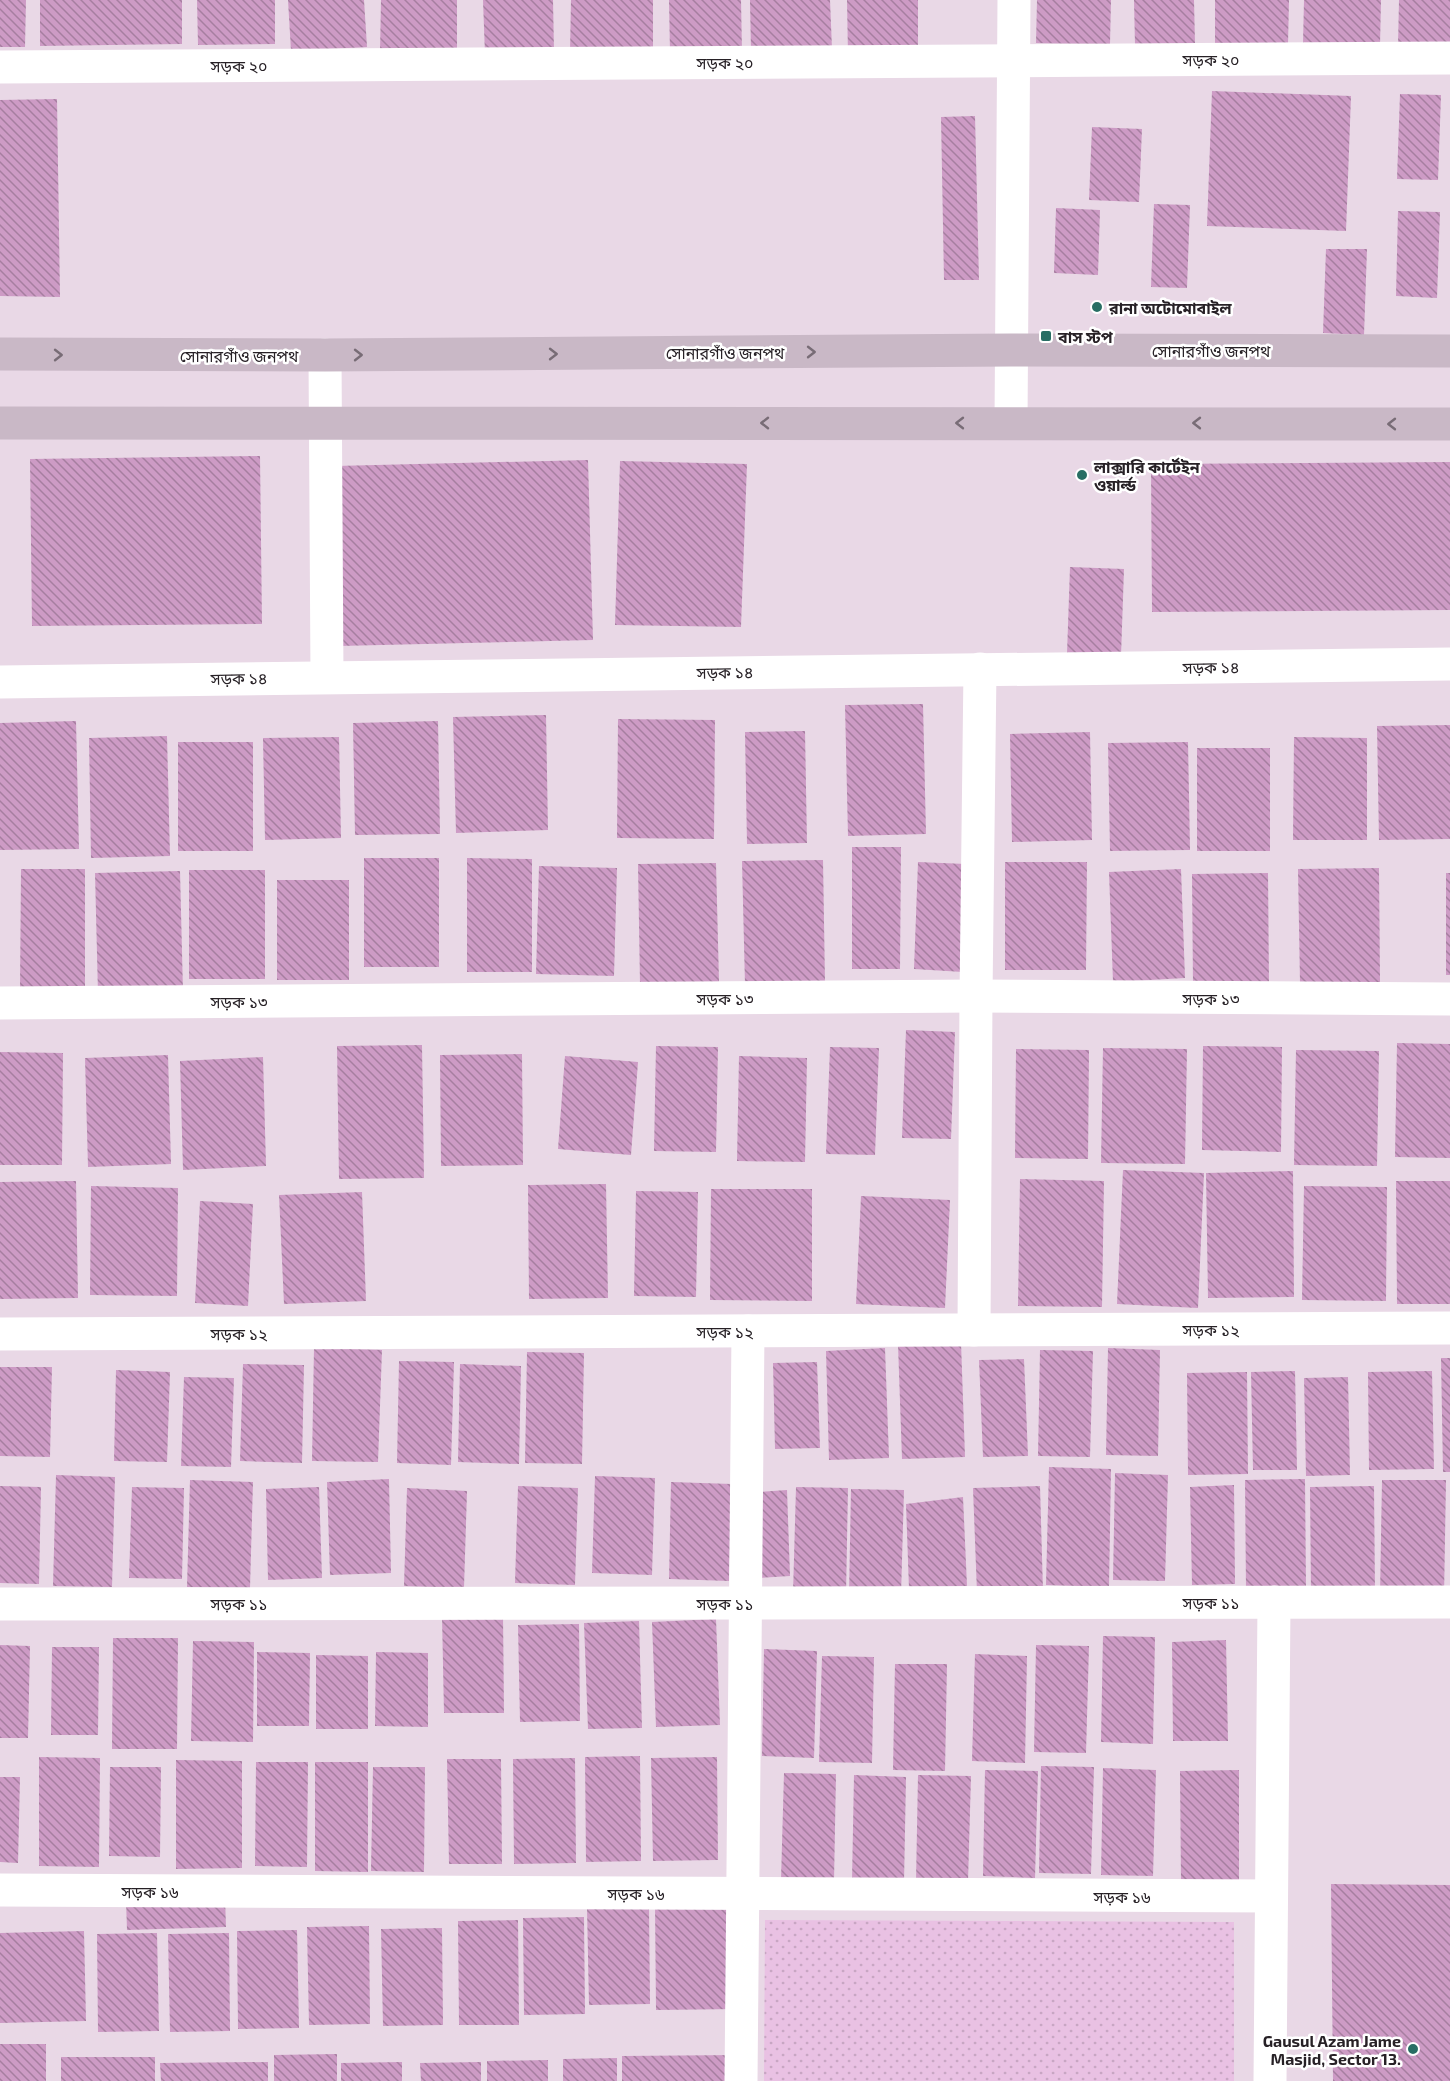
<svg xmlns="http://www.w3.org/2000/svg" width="1450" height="2081" font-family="'Exo 2','Noto Sans Bengali',sans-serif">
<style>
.grass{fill:url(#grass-dots)}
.building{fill:url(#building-back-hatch)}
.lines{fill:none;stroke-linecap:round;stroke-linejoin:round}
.minor{stroke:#fff;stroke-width:33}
.secondary{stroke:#c9b8c6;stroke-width:33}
.oneway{stroke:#786c76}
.poi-dot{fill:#286e64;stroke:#fff;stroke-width:2}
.labels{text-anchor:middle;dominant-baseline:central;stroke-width:5;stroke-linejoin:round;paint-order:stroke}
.street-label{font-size:16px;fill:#272126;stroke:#fff}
.poi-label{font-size:16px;font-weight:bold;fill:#272126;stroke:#fff;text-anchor:start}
</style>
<defs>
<pattern id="grass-dots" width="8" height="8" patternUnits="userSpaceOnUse" patternTransform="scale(1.5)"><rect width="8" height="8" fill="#e9c1e3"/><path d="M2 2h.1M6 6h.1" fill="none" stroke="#c8a6c3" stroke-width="1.8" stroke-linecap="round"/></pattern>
<pattern id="building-back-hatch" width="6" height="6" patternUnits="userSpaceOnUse" patternTransform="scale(1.5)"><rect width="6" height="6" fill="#cd9bc5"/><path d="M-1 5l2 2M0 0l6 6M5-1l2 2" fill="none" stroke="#a67ea0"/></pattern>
</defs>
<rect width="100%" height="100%" fill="#e9d8e6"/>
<polygon class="grass" points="765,1920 1234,1922 1234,2081 764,2081"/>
<g class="building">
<polygon points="0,0 26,0 25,47 0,47"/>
<polygon points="40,0 182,0 182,44 40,46"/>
<polygon points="197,0 275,0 275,44 198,45"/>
<polygon points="288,0 364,0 367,47 291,51"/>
<polygon points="381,0 457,0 457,53 380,52"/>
<polygon points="483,0 553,0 554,52 485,55"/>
<polygon points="571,0 653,0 653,52 570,52"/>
<polygon points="669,0 741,0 742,52 670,53"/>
<polygon points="750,0 830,0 832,49 751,52"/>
<polygon points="847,0 918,0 918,56 848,56"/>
<polygon points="1037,0 1111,0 1110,44 1036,43"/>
<polygon points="1134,0 1194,0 1195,44 1135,45"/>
<polygon points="1215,0 1289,0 1288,44 1215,44"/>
<polygon points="1304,0 1381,0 1380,46 1303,44"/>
<polygon points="1399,0 1450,0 1450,47 1398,46"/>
<polygon points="1212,91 1351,96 1346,231 1207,226"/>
<polygon points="1400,94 1441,95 1438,180 1397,179"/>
<polygon points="57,99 60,297 0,296 0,100"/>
<polygon points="975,116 979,280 944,280 941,117"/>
<polygon points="1092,127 1142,129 1139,202 1089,200"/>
<polygon points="1154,204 1190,205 1187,288 1151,287"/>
<polygon points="1056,208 1100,210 1098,275 1054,273"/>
<polygon points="1398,211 1440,212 1437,298 1396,296"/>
<polygon points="1326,249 1367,249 1364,335 1323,333"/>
<polygon points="260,456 262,624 32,626 30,459"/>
<polygon points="588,460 593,640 339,646 335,466"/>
<polygon points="620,461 747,464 741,627 615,625"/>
<polygon points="1450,462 1450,610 1152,612 1151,464"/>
<polygon points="1070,567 1124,569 1121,656 1067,654"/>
<polygon points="923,704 926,834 848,836 845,705"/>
<polygon points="546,715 548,830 456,833 453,717"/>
<polygon points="618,719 715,720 714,839 617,838"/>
<polygon points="76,721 79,849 0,850 0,723"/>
<polygon points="438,721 440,834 355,835 353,723"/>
<polygon points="1450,725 1450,839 1379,840 1377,726"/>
<polygon points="805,731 807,843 747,844 745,732"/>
<polygon points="1090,732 1092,840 1012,842 1010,734"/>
<polygon points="167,736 170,856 91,858 89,738"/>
<polygon points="339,737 341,838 265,840 263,738"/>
<polygon points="1294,737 1367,738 1367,840 1293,840"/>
<rect x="178" y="742" width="75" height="109"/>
<polygon points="1188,742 1190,850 1110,851 1108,743"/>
<rect x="1197" y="748" width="73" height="103"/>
<polygon points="852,847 901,847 900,969 852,969"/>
<rect x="364" y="858" width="75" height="109"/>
<polygon points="467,858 532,859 532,972 467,972"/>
<polygon points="823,860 825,983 745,985 742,861"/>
<polygon points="918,862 966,864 963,972 914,969"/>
<polygon points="1005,862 1087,862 1086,970 1005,970"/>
<polygon points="716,863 719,982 640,984 638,864"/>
<polygon points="539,866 617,868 614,976 536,974"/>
<polygon points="1379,868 1380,982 1300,983 1298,869"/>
<polygon points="21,869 85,869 85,989 20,989"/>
<polygon points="1181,869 1185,978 1113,982 1109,872"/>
<rect x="189" y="870" width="76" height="109"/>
<polygon points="180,871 183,992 98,994 95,873"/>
<polygon points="1268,873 1269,986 1193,986 1192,874"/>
<rect x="1446" y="873" width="4" height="102"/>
<rect x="277" y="880" width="72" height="100"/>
<polygon points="906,1030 955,1032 951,1139 902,1138"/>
<polygon points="1397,1043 1450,1044 1450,1158 1395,1157"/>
<polygon points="422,1045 424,1178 339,1179 337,1046"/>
<polygon points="656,1046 718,1047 716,1152 654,1151"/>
<polygon points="1203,1046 1282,1047 1281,1152 1202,1150"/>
<polygon points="830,1047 879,1048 875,1155 826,1154"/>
<polygon points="1103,1048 1187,1049 1185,1164 1101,1163"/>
<polygon points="1016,1049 1089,1050 1088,1159 1015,1158"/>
<polygon points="1296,1050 1379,1051 1377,1166 1294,1165"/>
<polygon points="0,1052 63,1053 62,1165 0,1165"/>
<polygon points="522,1054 523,1165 441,1166 440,1055"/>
<polygon points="168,1055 171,1164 88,1167 85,1058"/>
<polygon points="565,1056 638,1062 631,1155 558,1149"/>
<polygon points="739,1056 807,1058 805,1162 737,1161"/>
<polygon points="263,1057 266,1166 183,1170 180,1061"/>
<polygon points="1123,1170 1204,1173 1198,1308 1117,1304"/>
<polygon points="1293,1171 1294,1297 1208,1298 1206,1173"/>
<polygon points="1020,1179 1104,1181 1102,1307 1018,1306"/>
<polygon points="76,1181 78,1298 0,1299 0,1182"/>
<polygon points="1396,1181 1450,1181 1450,1304 1397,1304"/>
<polygon points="606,1184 608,1298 529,1299 528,1185"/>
<polygon points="91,1186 178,1188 177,1296 90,1295"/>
<polygon points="1304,1186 1387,1187 1386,1301 1302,1300"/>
<polygon points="711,1189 812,1189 812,1301 710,1300"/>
<polygon points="636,1191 698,1192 696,1297 634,1296"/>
<polygon points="362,1192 366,1301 284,1304 279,1195"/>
<polygon points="861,1196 950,1200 945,1308 856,1304"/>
<polygon points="200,1201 253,1204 248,1306 195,1303"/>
<polygon points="961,1342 965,1457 902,1459 898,1344"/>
<polygon points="314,1348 382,1350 378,1462 312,1461"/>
<polygon points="885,1348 889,1458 829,1460 826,1351"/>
<polygon points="1108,1348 1160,1350 1158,1456 1106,1455"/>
<polygon points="1040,1350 1093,1351 1090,1457 1038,1456"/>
<polygon points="527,1352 584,1353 582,1464 525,1463"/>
<polygon points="1441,1358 1450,1358 1450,1472 1443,1472"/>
<polygon points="1024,1359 1028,1456 983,1457 979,1360"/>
<polygon points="399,1361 454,1362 451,1465 397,1463"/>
<polygon points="817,1362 820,1448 775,1449 773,1363"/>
<polygon points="243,1364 304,1365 302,1463 240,1461"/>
<polygon points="460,1364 521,1366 519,1464 458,1462"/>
<polygon points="0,1367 52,1367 50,1457 0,1456"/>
<polygon points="116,1370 170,1372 167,1462 114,1461"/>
<polygon points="1295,1371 1297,1470 1253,1470 1251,1372"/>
<polygon points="1432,1371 1434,1469 1369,1470 1368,1372"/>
<polygon points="1247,1372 1248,1474 1188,1475 1187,1373"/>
<polygon points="184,1377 234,1378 231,1467 181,1466"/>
<polygon points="1348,1377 1350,1475 1306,1476 1304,1378"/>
<polygon points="1049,1467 1111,1469 1109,1587 1046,1585"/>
<polygon points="1115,1473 1168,1475 1165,1581 1113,1580"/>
<polygon points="56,1475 115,1477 112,1587 53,1586"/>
<polygon points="595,1476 655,1478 652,1575 592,1573"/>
<polygon points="389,1479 391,1573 330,1575 327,1482"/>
<polygon points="1305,1479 1306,1588 1246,1589 1245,1480"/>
<polygon points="190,1480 253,1482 250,1588 187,1587"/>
<polygon points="1382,1480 1446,1480 1444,1597 1380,1595"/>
<polygon points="671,1482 732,1484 729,1581 669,1579"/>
<polygon points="1234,1485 1235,1584 1192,1585 1190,1487"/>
<polygon points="0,1486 41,1487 39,1584 0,1583"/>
<polygon points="518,1486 578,1488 575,1585 515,1583"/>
<polygon points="1040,1486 1043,1591 977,1593 973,1488"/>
<polygon points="1374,1486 1375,1593 1311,1594 1310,1487"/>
<polygon points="132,1487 184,1488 182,1579 129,1578"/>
<polygon points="319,1487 322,1578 268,1580 266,1489"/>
<polygon points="796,1487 848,1488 846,1595 793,1594"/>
<polygon points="407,1488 467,1491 464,1588 404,1586"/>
<polygon points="851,1489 904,1490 901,1596 849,1596"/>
<polygon points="787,1490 790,1576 759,1578 760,1492"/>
<polygon points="963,1497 967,1586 909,1589 906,1504"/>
<polygon points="503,1615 504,1713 444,1713 442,1616"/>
<polygon points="716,1619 720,1725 656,1727 652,1622"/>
<polygon points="639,1621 642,1728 588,1729 584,1623"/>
<polygon points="579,1624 580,1721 520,1722 518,1625"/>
<polygon points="1103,1636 1155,1637 1153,1744 1101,1742"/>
<polygon points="113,1638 178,1638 177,1749 112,1749"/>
<polygon points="1226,1640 1228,1741 1173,1741 1172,1642"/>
<polygon points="193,1641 254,1642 253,1742 191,1741"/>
<polygon points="0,1645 30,1646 28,1738 0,1738"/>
<polygon points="1036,1645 1089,1646 1086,1753 1034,1752"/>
<polygon points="52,1647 99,1647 98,1735 51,1735"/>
<polygon points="764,1649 817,1651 814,1758 762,1756"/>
<polygon points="257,1652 310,1653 309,1726 257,1726"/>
<polygon points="376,1652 428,1653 428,1727 375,1726"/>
<polygon points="975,1654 1027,1656 1025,1763 972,1761"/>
<polygon points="316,1655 368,1656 368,1729 316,1729"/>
<polygon points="822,1656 874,1657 872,1763 819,1762"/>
<polygon points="895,1664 947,1664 945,1771 893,1770"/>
<polygon points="640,1756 641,1861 586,1862 585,1757"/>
<polygon points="39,1757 100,1758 99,1867 39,1866"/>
<polygon points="717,1757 718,1860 653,1861 651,1758"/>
<polygon points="575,1758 576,1863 514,1864 513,1759"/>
<polygon points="447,1759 501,1759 502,1864 449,1864"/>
<polygon points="176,1760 242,1761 242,1868 176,1869"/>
<polygon points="256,1762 308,1762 307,1867 255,1866"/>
<polygon points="315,1762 368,1762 368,1872 315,1871"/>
<polygon points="1041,1766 1094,1767 1091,1874 1039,1873"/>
<polygon points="110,1767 161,1767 160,1857 109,1856"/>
<polygon points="373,1767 425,1767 424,1872 371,1871"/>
<polygon points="1103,1768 1156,1770 1153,1876 1101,1875"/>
<polygon points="985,1770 1038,1771 1035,1878 983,1876"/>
<polygon points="1239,1770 1239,1883 1181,1883 1180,1771"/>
<polygon points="784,1773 836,1774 834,1881 781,1880"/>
<polygon points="854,1775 906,1777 904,1883 852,1882"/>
<polygon points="918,1775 971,1776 968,1882 916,1882"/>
<polygon points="0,1777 20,1777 18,1863 0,1862"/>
<polygon points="1331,1884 1450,1885 1450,2081 1333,2081"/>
<polygon points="225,1898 226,1927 127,1930 126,1900"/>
<polygon points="737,1903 738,2009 656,2010 655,1904"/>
<polygon points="649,1907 650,2004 589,2005 587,1908"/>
<polygon points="584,1917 585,2014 524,2015 523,1918"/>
<polygon points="518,1920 519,2025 459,2025 458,1921"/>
<polygon points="369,1926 370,2024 309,2025 307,1927"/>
<polygon points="442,1928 443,2025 383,2026 381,1929"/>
<polygon points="297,1930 299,2028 238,2029 237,1931"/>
<polygon points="84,1931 86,2021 0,2023 0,1933"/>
<polygon points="157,1933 159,2031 98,2032 97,1934"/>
<polygon points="229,1933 230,2031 170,2032 168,1934"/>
<rect x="0" y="2044" width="46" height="37"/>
<polygon points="337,2054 337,2081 274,2081 274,2055"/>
<polygon points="738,2055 738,2081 622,2081 622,2056"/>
<rect x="61" y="2057" width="94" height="24"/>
<polygon points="617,2058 617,2081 563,2081 563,2059"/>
<polygon points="548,2060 548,2081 487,2081 487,2061"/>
<polygon points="268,2062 268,2081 161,2081 160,2063"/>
<polygon points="402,2062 402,2081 341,2081 341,2063"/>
<polygon points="481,2062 481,2081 421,2081 420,2063"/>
</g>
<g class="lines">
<g class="minor">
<polyline points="0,67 1450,58"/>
<polyline points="325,355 327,677"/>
<polyline points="1011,423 1014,0"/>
<polyline points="0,682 1450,664"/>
<polyline points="0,1003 976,996 1450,999"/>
<polyline points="974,1330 976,996 980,669"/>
<polyline points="0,1334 1450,1328"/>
<polyline points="0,1604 1450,1602"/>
<polyline points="0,1890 1271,1896"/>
<polyline points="741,2081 748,1331"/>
<polyline points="1270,2081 1274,1602"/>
</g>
<g class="secondary">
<polyline points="0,354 325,355 1011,350 1450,351"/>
<polyline points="0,423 1450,424"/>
</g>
</g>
<defs><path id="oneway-chevron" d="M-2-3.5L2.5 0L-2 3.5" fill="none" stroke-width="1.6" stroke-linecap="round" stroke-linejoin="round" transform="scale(1.5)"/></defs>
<g class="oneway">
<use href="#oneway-chevron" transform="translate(811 352)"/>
<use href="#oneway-chevron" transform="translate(553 354)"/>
<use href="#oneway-chevron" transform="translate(58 355)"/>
<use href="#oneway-chevron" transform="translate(358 355)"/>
<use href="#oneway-chevron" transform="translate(765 423) rotate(-180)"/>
<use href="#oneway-chevron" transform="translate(960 423) rotate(-180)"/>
<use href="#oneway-chevron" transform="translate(1197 423) rotate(-180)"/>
<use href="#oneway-chevron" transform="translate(1392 424) rotate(-180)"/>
</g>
<g class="poi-dot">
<circle cx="1097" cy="307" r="6"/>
<rect x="1040" y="330" width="12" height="12" rx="3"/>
<circle cx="1082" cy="475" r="6"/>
<circle cx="1413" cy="2049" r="6"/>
</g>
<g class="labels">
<g class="street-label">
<text x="1211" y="59">সড়ক ২০</text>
<text x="725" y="62">সড়ক ২০</text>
<text x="239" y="65">সড়ক ২০</text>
<text x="1211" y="350">সোনারগাঁও জনপথ</text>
<text x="725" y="352">সোনারগাঁও জনপথ</text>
<text x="239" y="355">সোনারগাঁও জনপথ</text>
<text transform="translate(1211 667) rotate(-1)">সড়ক ১৪</text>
<text transform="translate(725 672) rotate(-1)">সড়ক ১৪</text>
<text transform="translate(239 678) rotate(-1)">সড়ক ১৪</text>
<text x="725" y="998">সড়ক ১৩</text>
<text x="1211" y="998">সড়ক ১৩</text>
<text x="239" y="1001">সড়ক ১৩</text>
<text x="1211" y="1329">সড়ক ১২</text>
<text x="725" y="1331">সড়ক ১২</text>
<text x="239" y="1333">সড়ক ১২</text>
<text x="1211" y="1602">সড়ক ১১</text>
<text x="239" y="1603">সড়ক ১১</text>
<text x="725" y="1603">সড়ক ১১</text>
<text x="150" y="1891">সড়ক ১৬</text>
<text x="636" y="1893">সড়ক ১৬</text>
<text x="1122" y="1896">সড়ক ১৬</text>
</g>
<g class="poi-label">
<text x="1109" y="307">রানা অটোমোবাইল</text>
<text x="1058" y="336">বাস স্টপ</text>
<text x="1094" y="466">লাক্সারি কার্টেইন<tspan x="1094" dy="18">ওয়ার্ল্ড</tspan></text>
<text x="1401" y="2040" text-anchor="end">Gausul Azam Jame<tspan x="1401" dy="18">Masjid, Sector 13.</tspan></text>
</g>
</g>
</svg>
